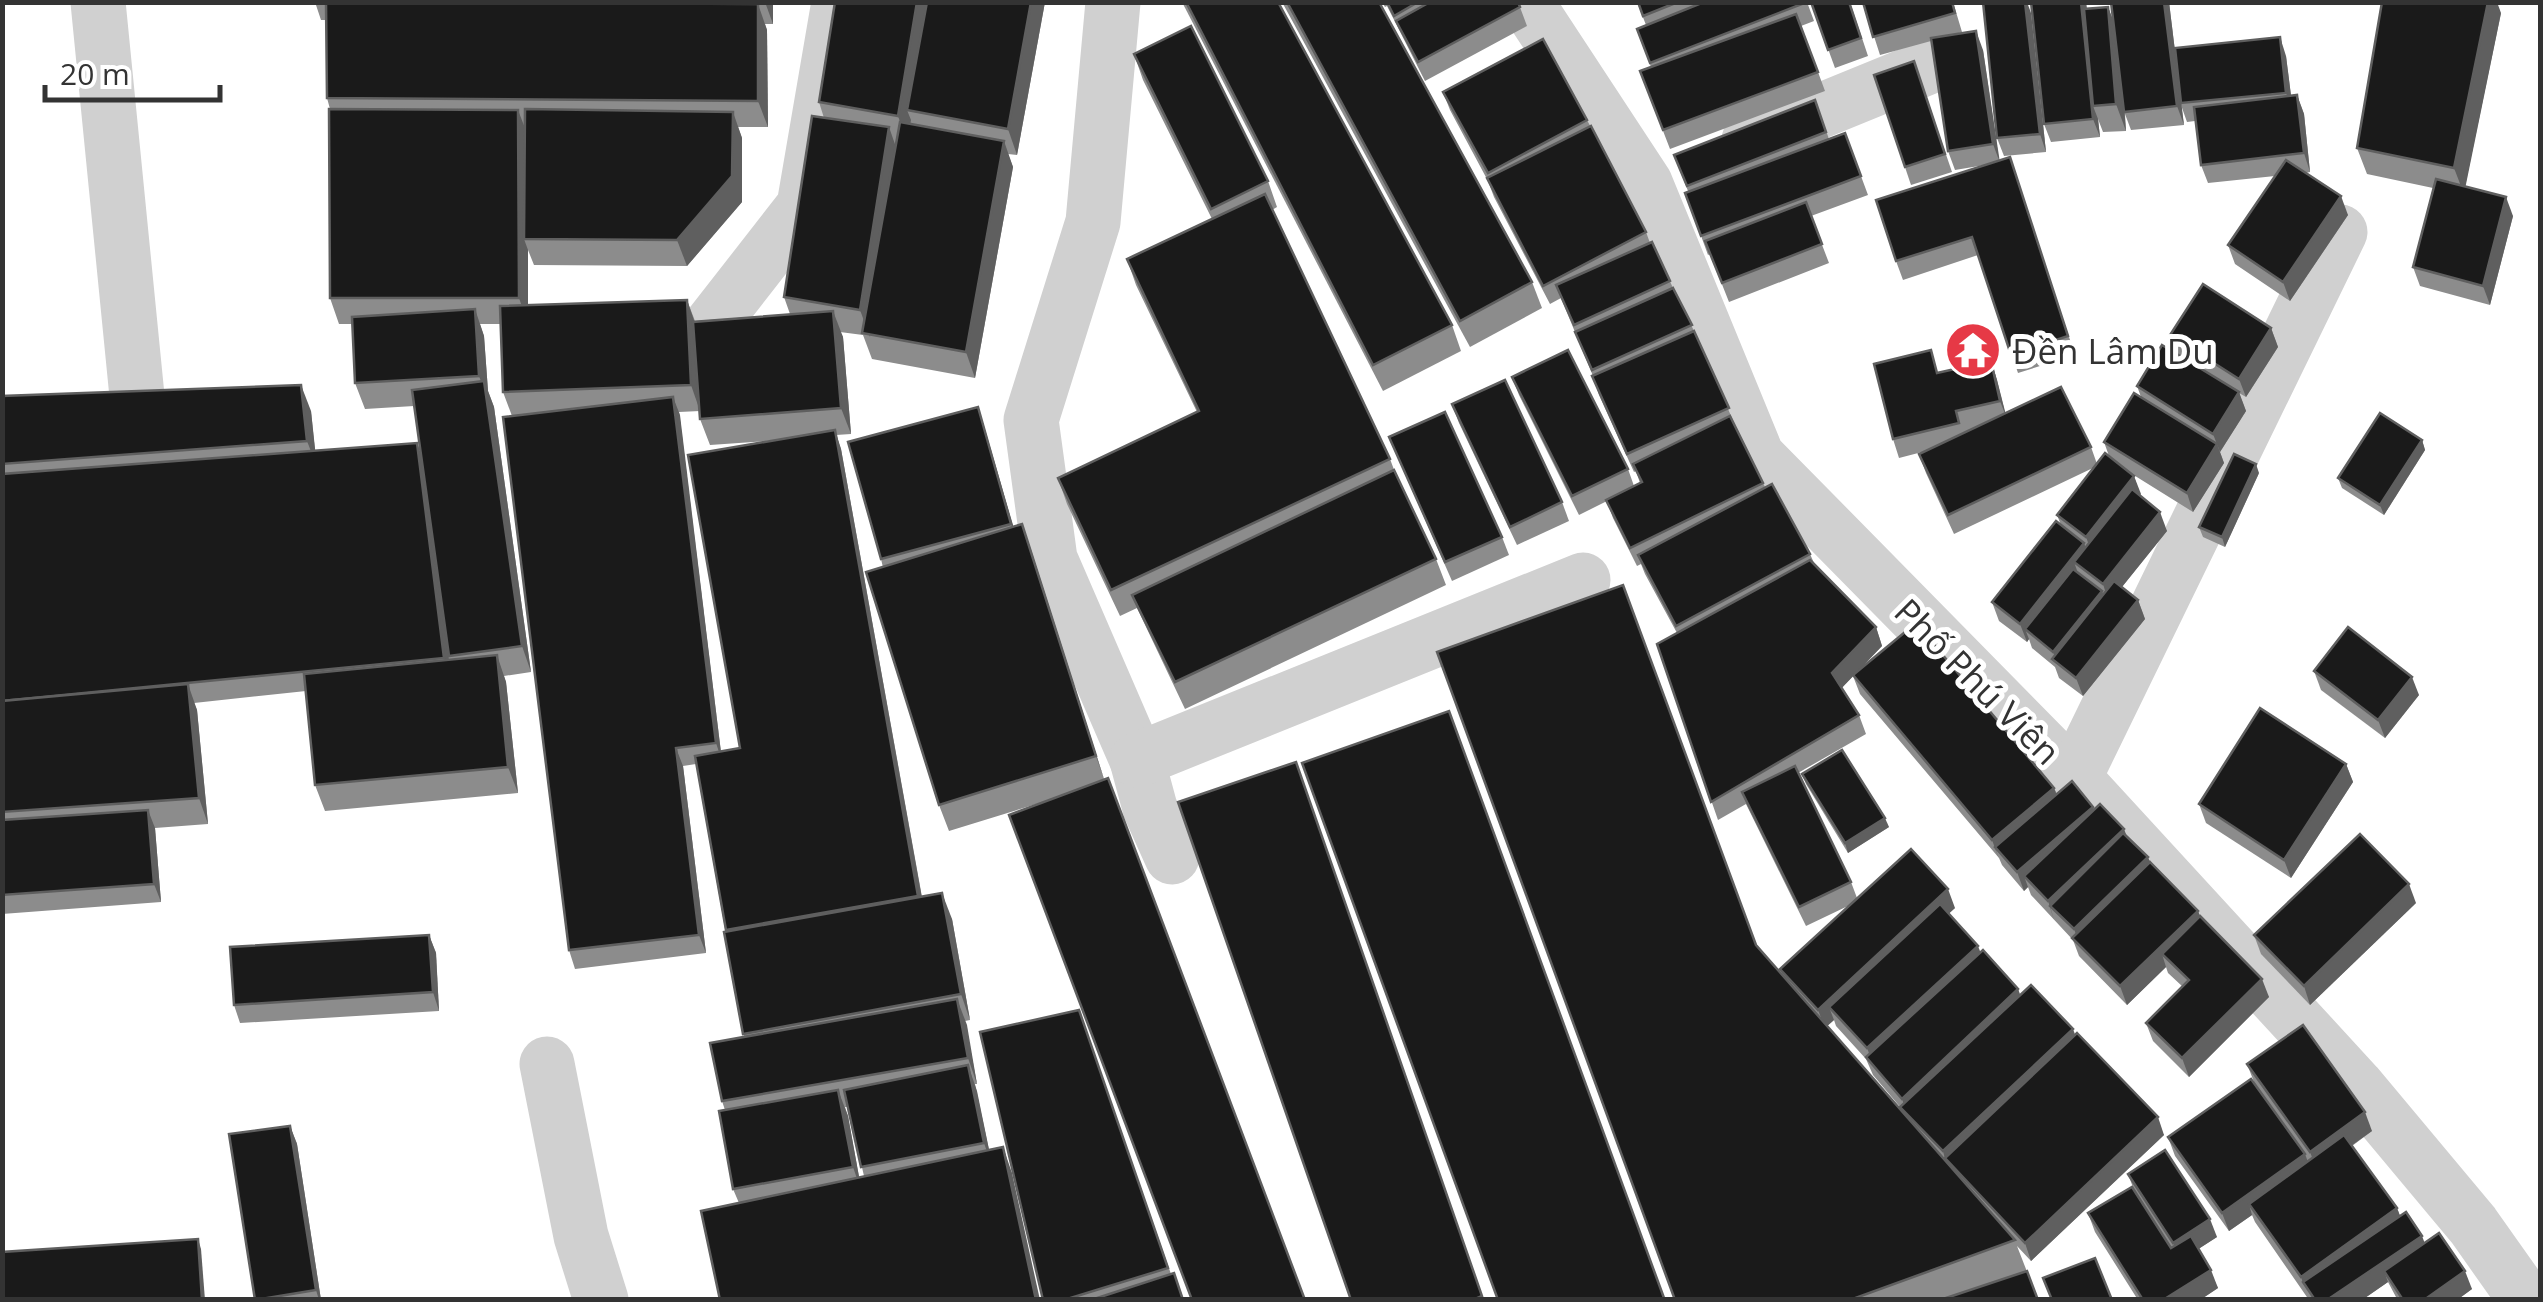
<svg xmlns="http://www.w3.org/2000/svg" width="2543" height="1302" font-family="'Open Sans',sans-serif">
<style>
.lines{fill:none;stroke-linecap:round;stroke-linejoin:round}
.minor{stroke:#d0d0d0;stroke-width:55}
.wall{fill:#8c8c8c;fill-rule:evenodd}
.shaded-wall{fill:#5f5f5f}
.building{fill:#1a1a1a;stroke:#5f5f5f;stroke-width:2.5}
.labels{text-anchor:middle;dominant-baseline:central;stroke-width:10;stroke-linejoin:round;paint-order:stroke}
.poi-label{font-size:35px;fill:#333;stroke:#fff;text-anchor:start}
.street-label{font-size:35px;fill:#333;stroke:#fff}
</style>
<rect width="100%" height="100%" fill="#fff"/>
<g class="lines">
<g class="minor">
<polyline points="98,2 137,396"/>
<polyline points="1113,2 1093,222 1031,420 1050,559 1137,760 1150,808 1172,857"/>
<polyline points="1526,2 1645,183 1757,456 2074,778 2356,1085 2473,1225 2526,1300"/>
<polyline points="1749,140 1933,65"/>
<polyline points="708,329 804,206 839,2"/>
<polyline points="1137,760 1583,580"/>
<polyline points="2074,778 2340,232"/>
<polyline points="547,1064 581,1236 601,1300"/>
</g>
</g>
<g class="wall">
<path d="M315,2H773V24H765L767,30L768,127H738L742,138V202L687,266L534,265L528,250V305L687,300L695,321L790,314L784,297L824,118L819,102L1045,2L1017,155L1008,154L1013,167L975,378L872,359L863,335L840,332L843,337L851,434L836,435L841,449L922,897L952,919L970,1020L965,1021L977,1084H975L989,1150L1012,1173L739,1203L733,1189L725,1110L722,1101L744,1037L696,764L683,766L706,953L575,969L569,950L512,416L503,392L501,324H480L484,336L488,391L494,407L531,672L504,676L506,682L518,793L325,811L315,785L306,691L194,703L197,710L208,824L155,828L161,902L2,914V396L311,411L315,451H420L414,406L365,409L355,383L352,324H339L330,298V109L327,98L326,20H321ZM700,411V419L710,445L780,440L740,748L721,752L679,412ZM845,1107H848L864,1176L859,1177L848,1116Z"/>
<polygon points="1182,2 1278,2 1452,325 1461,351 1383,391"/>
<polygon points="1282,2 1379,2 1532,282 1542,308 1470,347"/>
<polygon points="1382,2 1518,2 1527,26 1425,81 1387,6 1385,7"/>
<polygon points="1637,2 1807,2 1814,21 1801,26 1825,91 1670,149 1640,71 1651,67 1637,29 1646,25"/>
<polygon points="1811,2 1850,2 1868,56 1835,68"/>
<polygon points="1863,2 1953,2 1962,32 1952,35 1983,50 1999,160 2016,176 2075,355 2018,373 1978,255 1903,280 1896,261 1985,165 1955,170 1948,151 1931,41 1880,55"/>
<polygon points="2031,2 2086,2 2087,9 2108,7 2113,20 2111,2 2169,2 2179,84 2286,56 2291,96 2297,95 2304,114 2310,172 2306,173 2348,215 2290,301 2235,264 2228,245 2275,176 2208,183 2201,165 2195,121 2187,122 2181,105 2184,125 2131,130 2125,114 2126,131 2103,132 2098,119 2100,137 2051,142 2044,124"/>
<polygon points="2031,13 2046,152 2004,156 1997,138"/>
<polygon points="2501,13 2465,186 2513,216 2490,305 2420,286 2413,267 2433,188 2367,174 2357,148"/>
<polygon points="1134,54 1268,181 1277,207 1272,210 1390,459 1396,475 1436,559 1446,585 1185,709 1137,608 1120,616 1067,504 1058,478 1197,412 1136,285 1127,259 1212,219 1143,80"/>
<polygon points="1914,61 1952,172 1911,185 1874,75"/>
<path d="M1443,92L1587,120L1646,232L1650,243L1652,242L1673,288L1694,331L1735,425L1765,487L1810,554L1814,563L1876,627L1882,646L1858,671L2054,788L2057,794L2093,807L2094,810L2127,837L2198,911L2200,916L2269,997L2189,1077L2153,1041L2146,1023L2183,987L2168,973L2166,967L2127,1005L2079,956L2073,940L2031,895L2028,887L2024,891L2002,865L1999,858L1860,694L1853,676L1841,688L1859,715L1866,734L1798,773L1851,882L1857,898L1955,908L1948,914L1980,952L2018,989L2020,995L2075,1035L2164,1135L2031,1261L2017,1246L2038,1300H1675L1756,945L1783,976L1780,969L1850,905L1806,926L1746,804L1718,820L1657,644L1677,633L1645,574L1641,564L1637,566L1613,518L1607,501L1579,515L1519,395L1512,377L1628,469L1634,486L1640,483L1636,471L1634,472L1599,395L1593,376L1561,298L1550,304L1494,197L1488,181L1450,110ZM1834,1020L1836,1026L1866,1059L1873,1075L1901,1108L1902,1112L1827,1026Z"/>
<polygon points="1815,100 1829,139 1845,133 1868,195 1811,216 1829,263 1729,302 1710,254 1708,255 1692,211 1688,191 1674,155"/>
<polygon points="2271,328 2278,347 2246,397 2239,393 2246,411 2220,452 2224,463 2193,512 2132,474 2134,476 2140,496 2167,531 2122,587 2138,600 2145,619 2083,696 2059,678 2055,667 2032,648 2029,639 2027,642 1999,621 1992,602 2061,525 2057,515 2095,467 1954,534 1926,473 1919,454 1926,451 1899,458 1893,439 1939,373 1991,361 1997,380 2005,413 2091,447 2097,464 2109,456 2104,442 2141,397 2137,386 2177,353 2170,335"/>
<polygon points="1452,404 1562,502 1569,521 1517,545 1459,423"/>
<polygon points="978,407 1013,527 1022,524 1031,550 1104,779 1056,798 949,831 939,805 881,559"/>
<polygon points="1389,437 1502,537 1509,555 1452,581"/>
<polygon points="2422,440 2425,450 2384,515 2342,488 2338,478"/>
<polygon points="2259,473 2225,547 2203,537 2199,527"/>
<polygon points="2314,671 2419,695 2385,738 2321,690"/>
<polygon points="2346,764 2353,782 2291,878 2206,823 2199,804"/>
<polygon points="1802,774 1889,827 1848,853 1806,784"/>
<polygon points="2416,903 2310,1005 2261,954 2254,935"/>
<polygon points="429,935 436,953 439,1011 240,1023 234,1005"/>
<polygon points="1079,1010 1171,1274 1174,1273 1184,1300 1043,1300"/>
<polygon points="2247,1064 2372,1131 2352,1146 2397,1208 2400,1216 2425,1243 2472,1289 2457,1300 2392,1300 2396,1297 2388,1282 2362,1300 2309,1300 2255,1222 2252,1215 2229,1231 2175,1156 2168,1137 2254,1082"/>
<polygon points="290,1126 297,1144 321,1300 255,1300"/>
<polygon points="2128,1174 2217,1237 2198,1249 2218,1288 2200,1300 2138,1300 2095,1232 2088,1213 2134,1190"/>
</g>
<g class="shaded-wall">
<polygon points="765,2 773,2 773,24"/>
<polygon points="917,2 931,2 907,110 911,120 907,142 898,116"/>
<polygon points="1031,2 1045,2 1017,155 1008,129"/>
<polygon points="2025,2 2027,2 2031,13 2046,152 2040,134"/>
<polygon points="2081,2 2086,2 2097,106 2093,106 2098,119 2100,137 2093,119"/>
<polygon points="2164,2 2169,2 2184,125 2177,106"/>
<polygon points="2488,2 2497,2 2501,13 2464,194 2454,168"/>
<polygon points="758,4 767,30 768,127 758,101"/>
<polygon points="2108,7 2118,33 2126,131 2116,104"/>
<polygon points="1976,31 1983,50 2000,163 1993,144"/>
<polygon points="2280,37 2286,56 2293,111 2286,93"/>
<polygon points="2297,95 2304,114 2310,172 2304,153"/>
<polygon points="518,110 528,136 524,239 528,250 528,324 519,298"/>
<polygon points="733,112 742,138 742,202 687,266 677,240"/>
<polygon points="889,127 898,153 870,337 860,310"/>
<polygon points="1004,141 1013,167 975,378 966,352"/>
<polygon points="2341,196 2348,215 2290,301 2283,282"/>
<polygon points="2506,197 2513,216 2490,305 2483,286"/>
<polygon points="687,300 696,326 700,411 691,385"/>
<polygon points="475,309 484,336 488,391 494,407 531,672 522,646 486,395 479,376"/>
<polygon points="833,311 843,337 851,434 841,408"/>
<polygon points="2271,328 2278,347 2246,397 2239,379"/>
<polygon points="1991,361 1997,380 2007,419 2000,401"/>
<polygon points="301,385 311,411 317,467 307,441"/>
<polygon points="2239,392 2246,411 2220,452 2213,434"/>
<polygon points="673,397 680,415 722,761 716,743"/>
<polygon points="978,407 984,426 1018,542 1011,524"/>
<polygon points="835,430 841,449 925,915 918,896"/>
<polygon points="2422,440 2425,450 2384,515 2380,505"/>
<polygon points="417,443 424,462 451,677 444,658"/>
<polygon points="2217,444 2224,463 2193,512 2187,493"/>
<polygon points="2256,464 2259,473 2225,547 2222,537"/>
<polygon points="2134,476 2141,494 2093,556 2086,537"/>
<polygon points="2160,512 2167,531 2109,603 2103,584"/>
<polygon points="1022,524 1031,550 1105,782 1096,756"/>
<polygon points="2084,543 2091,562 2074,562 2079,576 2025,629 2029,639 2027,642 2020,624"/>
<polygon points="2102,591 2109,610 2057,663 2053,652"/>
<polygon points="2138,600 2145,619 2083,696 2076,678"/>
<polygon points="1876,627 1882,646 1838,692 1832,673"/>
<polygon points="497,655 506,682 518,793 508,767"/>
<polygon points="2412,677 2419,695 2385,738 2378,720"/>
<polygon points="188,684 197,710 208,824 199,798"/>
<polygon points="676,748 683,766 706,953 699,935"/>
<polygon points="2346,764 2353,782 2291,878 2284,860"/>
<polygon points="2054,788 2061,806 1995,847 1999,859 1992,840"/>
<polygon points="2093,807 2100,826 2024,876 2028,887 2024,891 2017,872"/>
<polygon points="148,810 155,828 161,902 154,884"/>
<polygon points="1885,818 1889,827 1848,853 1845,843"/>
<polygon points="2124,829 2131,847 2050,906 2054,920 2048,901"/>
<polygon points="2148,857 2155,876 2081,948 2074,929"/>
<polygon points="2409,884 2416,903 2310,1005 2304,986"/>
<polygon points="1948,889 1955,908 1838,1016 1829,1007 1834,1020 1825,1028 1818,1010"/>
<polygon points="942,893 952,919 970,1020 961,994"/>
<polygon points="2198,911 2205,930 2162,954 2166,967 2127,1005 2120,986"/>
<polygon points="429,935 436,953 439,1011 433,992"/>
<polygon points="1978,946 1985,964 1874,1066 1867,1048"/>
<polygon points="2262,979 2269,997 2189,1077 2182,1058"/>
<polygon points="2018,989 2025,1008 1909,1118 1902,1099"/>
<polygon points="957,999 967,1025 977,1084 968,1058"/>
<polygon points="2073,1029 2080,1048 1945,1159 1943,1151"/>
<polygon points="968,1065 977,1091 993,1169 984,1143"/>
<polygon points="838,1090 848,1116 862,1193 853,1167"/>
<polygon points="2365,1112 2372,1131 2317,1170 2310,1152"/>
<polygon points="2158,1117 2164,1135 2031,1261 2025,1243"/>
<polygon points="290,1126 297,1144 321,1300 319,1300 316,1290"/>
<polygon points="1003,1147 1012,1173 1040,1300 1036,1300"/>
<polygon points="2305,1154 2312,1173 2249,1204 2252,1215 2229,1231 2222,1213"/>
<polygon points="2397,1208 2404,1226 2303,1283 2301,1277"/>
<polygon points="2210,1219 2217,1237 2180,1261 2173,1243"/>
<polygon points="2422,1236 2429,1254 2384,1271 2388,1282 2362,1300 2327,1300"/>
<polygon points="198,1239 201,1249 205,1300 202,1300"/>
<polygon points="2211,1270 2218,1288 2200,1300 2163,1300"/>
<polygon points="2465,1271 2472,1289 2457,1300 2424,1300"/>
</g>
<g class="building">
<polygon points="326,2 758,4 758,101 327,98"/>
<polygon points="835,2 917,2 898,116 819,102"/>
<polygon points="927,2 1031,2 1008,129 907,110"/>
<polygon points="1186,2 1278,2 1452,325 1373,365"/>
<polygon points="1287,2 1379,2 1532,282 1460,321"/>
<polygon points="1387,2 1418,2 1394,16"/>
<polygon points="1430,2 1518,2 1520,7 1418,62 1396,21"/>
<polygon points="1638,2 1678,2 1643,16"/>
<polygon points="1704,2 1807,2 1650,63 1637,29"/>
<polygon points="1811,2 1849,2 1861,38 1828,50"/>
<polygon points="1863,2 1952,2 1955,13 1873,37"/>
<polygon points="1983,2 2025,2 2040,134 1997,138"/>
<polygon points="2031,2 2081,2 2093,119 2044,124"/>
<polygon points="2111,2 2164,2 2177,106 2124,112"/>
<polygon points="2382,2 2488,2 2454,168 2357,148"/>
<polygon points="2108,7 2116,104 2093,106 2084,9"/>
<polygon points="1796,14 1818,72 1663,130 1640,71"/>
<polygon points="1191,26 1268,181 1211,209 1134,54"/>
<polygon points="1976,31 1993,144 1948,151 1931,38"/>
<polygon points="2280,37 2286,93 2181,103 2175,48"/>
<polygon points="1543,39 1587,120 1488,173 1443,92"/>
<polygon points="1914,61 1945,154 1905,167 1874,75"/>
<polygon points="2297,95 2304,153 2201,165 2194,107"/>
<polygon points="1815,100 1826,132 1687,186 1674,155"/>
<polygon points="329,109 518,110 519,298 330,298"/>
<polygon points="525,109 733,112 732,176 677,240 524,239"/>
<polygon points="812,116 889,127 860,310 784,297"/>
<polygon points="900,122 1004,141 966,352 862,333"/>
<polygon points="1591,126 1646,232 1543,286 1487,178"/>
<polygon points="1845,133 1861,176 1701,236 1685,193"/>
<polygon points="2010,157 2068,336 2011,355 1972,237 1896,261 1876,200"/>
<polygon points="2286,160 2341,196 2283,282 2228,245"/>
<polygon points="2436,179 2506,197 2483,286 2413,267"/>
<polygon points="1265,194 1390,459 1111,590 1058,478 1199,411 1127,259"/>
<polygon points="1806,202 1822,244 1722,283 1705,241"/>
<polygon points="1652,242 1670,281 1574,325 1556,285"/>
<polygon points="2203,284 2271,328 2239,379 2170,335"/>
<polygon points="1673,288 1692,325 1592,370 1575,332"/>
<polygon points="687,300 691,385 503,392 500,306"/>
<polygon points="475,309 479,376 355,383 352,317"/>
<polygon points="833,311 841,408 700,419 693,322"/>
<polygon points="1694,331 1729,408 1627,454 1592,376"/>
<polygon points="2162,345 2239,392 2213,434 2137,386"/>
<polygon points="1568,350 1628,469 1572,496 1512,377"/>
<polygon points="1931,350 1937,373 1991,361 2000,401 1956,411 1959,423 1893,439 1874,364"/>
<polygon points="1505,380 1562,502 1510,527 1452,404"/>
<polygon points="484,381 522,646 449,656 412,390"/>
<polygon points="301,385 307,441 2,464 2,396"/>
<polygon points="2061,387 2091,447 1948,515 1919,454"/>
<polygon points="2134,393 2217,444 2187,493 2104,442"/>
<polygon points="673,397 716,743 676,748 699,935 569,950 503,417"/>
<polygon points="978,407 1011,524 881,559 848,442"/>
<polygon points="1445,412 1502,537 1445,562 1389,437"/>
<polygon points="2380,413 2422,440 2380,505 2338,478"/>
<polygon points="1730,416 1763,483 1630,548 1606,500 1642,482 1633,464"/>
<polygon points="835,430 918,896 726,930 695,756 740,748 688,455"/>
<polygon points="417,443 444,658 2,701 2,474"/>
<polygon points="2105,453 2134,476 2086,537 2057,515"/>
<polygon points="2234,454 2256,464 2222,537 2199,527"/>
<polygon points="1394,470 1436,559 1175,682 1132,595"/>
<polygon points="1772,484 1810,554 1676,626 1638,555"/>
<polygon points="2132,489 2160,512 2103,584 2074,562"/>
<polygon points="2056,521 2084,543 2020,624 1992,602"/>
<polygon points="1022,524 1096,756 939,805 866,572"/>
<polygon points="1810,560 1876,627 1832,673 1859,715 1711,802 1657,644"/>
<polygon points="2073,569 2102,591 2053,652 2025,629"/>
<polygon points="2114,581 2138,600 2076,678 2052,659"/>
<polygon points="1623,585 1756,945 2015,1240 1850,1300 1675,1300 1437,652"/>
<polygon points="1916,623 2054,788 1992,840 1853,675"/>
<polygon points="2348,627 2412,677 2378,720 2314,671"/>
<polygon points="497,655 508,767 315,785 304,674"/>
<polygon points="188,684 199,798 2,812 2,701"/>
<polygon points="2260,708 2346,764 2284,860 2199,804"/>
<polygon points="1449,711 1664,1298 1660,1300 1498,1300 1302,763"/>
<polygon points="1842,750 1885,818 1845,843 1802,774"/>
<polygon points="1296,762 1482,1296 1473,1300 1351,1300 1178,802"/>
<polygon points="1795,766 1851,882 1799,907 1742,792"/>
<polygon points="1108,778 1305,1300 1192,1300 1009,815"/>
<polygon points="2072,781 2093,807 2017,872 1995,847"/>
<polygon points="2100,804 2124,829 2048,901 2024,876"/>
<polygon points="148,810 154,884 2,895 2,820"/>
<polygon points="2123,833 2148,857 2074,929 2050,906"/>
<polygon points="2360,834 2409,884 2304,986 2254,935"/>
<polygon points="1911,849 1948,889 1818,1010 1780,969"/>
<polygon points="2150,862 2198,911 2120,986 2072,938"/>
<polygon points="942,893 961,994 743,1034 724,932"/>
<polygon points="1940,904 1978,946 1867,1048 1829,1007"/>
<polygon points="2200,916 2262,979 2182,1058 2146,1023 2189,980 2162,954"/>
<polygon points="429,935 433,992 234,1005 230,947"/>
<polygon points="1983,950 2018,989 1902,1099 1866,1057"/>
<polygon points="2031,985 2073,1029 1943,1151 1900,1107"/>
<polygon points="957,999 968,1058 722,1101 710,1043"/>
<polygon points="1079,1010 1168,1268 1064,1300 1043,1300 980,1032"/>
<polygon points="2303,1025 2365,1112 2310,1152 2247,1064"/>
<polygon points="2077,1033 2158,1117 2025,1243 1945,1158"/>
<polygon points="968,1065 984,1143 861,1167 844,1090"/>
<polygon points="2251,1079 2305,1154 2222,1213 2168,1137"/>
<polygon points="838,1090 853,1167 733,1189 719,1111"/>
<polygon points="290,1126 316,1290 255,1300 229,1134"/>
<polygon points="2344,1135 2397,1208 2301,1277 2249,1204"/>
<polygon points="1003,1147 1036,1300 720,1300 701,1211"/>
<polygon points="2165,1150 2210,1219 2173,1243 2128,1174"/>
<polygon points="2132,1187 2171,1248 2191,1236 2211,1270 2163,1300 2143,1300 2088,1213"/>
<polygon points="2406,1212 2422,1236 2327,1300 2315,1300 2303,1282"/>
<polygon points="2439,1233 2465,1271 2424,1300 2403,1300 2384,1271"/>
<polygon points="198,1239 202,1300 2,1300 2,1252"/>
<polygon points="2095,1258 2112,1300 2052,1300 2043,1278"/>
<polygon points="2027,1271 2038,1300 1940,1300"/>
<polygon points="1174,1273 1183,1300 1091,1300"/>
</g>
<defs>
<g id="temple-disc" transform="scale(2.875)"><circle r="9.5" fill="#e63946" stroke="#fff"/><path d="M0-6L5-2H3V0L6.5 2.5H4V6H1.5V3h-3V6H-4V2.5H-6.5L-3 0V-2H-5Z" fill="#fff"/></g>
</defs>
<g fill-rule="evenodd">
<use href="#temple-disc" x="1973" y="350"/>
</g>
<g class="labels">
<g class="poi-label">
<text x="2012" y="350">Đền Lâm Du</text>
</g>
<g class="street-label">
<text transform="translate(1978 681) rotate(45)">Phố Phú Viên</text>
</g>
</g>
<rect width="2543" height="1302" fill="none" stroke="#333333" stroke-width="10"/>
<path d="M45 85v15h175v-15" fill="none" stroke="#333333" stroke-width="5"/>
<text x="60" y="85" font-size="30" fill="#333333" stroke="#ffffff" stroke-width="8" paint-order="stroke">20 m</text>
</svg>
